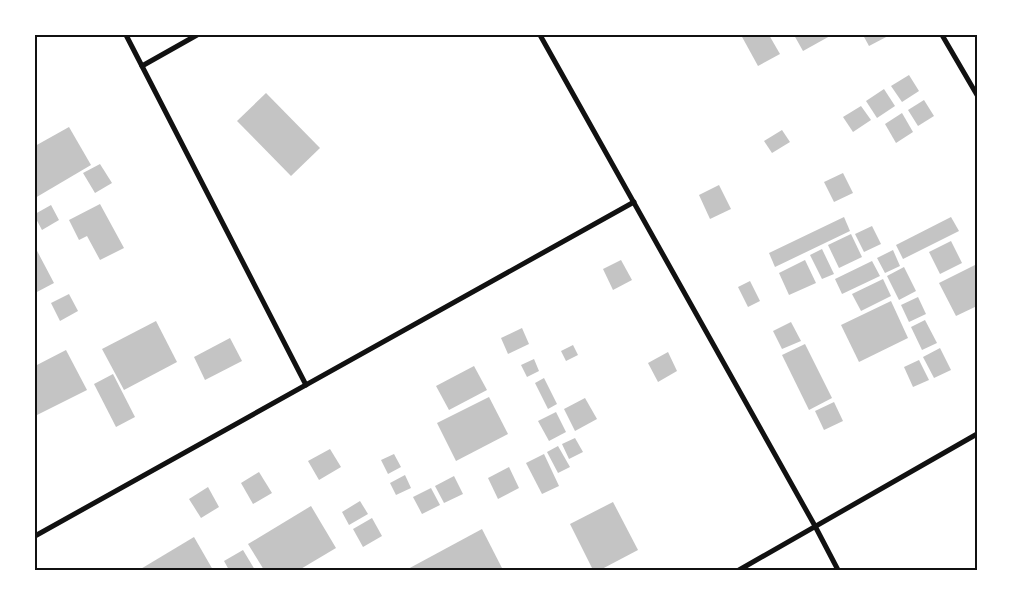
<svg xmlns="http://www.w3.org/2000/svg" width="1012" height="605" font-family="'Roboto Condensed',sans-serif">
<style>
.building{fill:#c4c4c4}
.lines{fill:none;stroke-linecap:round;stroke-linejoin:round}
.minor{stroke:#111;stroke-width:5}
.neatline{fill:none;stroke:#111;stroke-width:2}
</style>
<rect width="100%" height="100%" fill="#fff"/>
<g class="building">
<polygon points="741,35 769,35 780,54 758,66"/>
<polygon points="794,35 830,35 830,36 803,51"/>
<polygon points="863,35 890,35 869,46"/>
<polygon points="909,75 919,91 902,102 891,86"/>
<polygon points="884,89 895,106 877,118 866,101"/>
<polygon points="266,93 320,148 291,176 237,121"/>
<polygon points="924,100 934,116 918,126 908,110"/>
<polygon points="861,106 871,120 853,132 843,117"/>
<polygon points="902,113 913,132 896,143 885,124"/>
<polygon points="69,127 91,165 35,198 35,146"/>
<polygon points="782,130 790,142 772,153 764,141"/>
<polygon points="100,164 112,183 95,193 83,173"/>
<polygon points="843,173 853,193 834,202 824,182"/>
<polygon points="719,185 731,209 710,219 699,195"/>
<polygon points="100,204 124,248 100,260 87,236 79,240 69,220"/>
<polygon points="51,205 59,220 42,230 35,217 35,214"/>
<polygon points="844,217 850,231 775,267 769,253"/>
<polygon points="951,217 959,231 903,259 896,245"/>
<polygon points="872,226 881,244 864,252 855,234"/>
<polygon points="851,234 862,257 839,268 828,245"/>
<polygon points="951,241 962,263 940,274 929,252"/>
<polygon points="35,247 54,283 35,293"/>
<polygon points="822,249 834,274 822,279 810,255"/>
<polygon points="893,250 900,266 885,273 877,258"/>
<polygon points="621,260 632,280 613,290 603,269"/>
<polygon points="805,260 816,283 789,295 779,273"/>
<polygon points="872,261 880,276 842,294 835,279"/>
<polygon points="977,264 977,306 956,316 939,283"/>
<polygon points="904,267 916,291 899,300 887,276"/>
<polygon points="883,279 891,296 861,311 852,294"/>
<polygon points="750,281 760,301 748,307 738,287"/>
<polygon points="69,294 78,311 60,321 51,303"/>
<polygon points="918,297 926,314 909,322 901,305"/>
<polygon points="891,301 908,338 859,362 841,325"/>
<polygon points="925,320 937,343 922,350 911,327"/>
<polygon points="156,321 177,362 124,390 102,349"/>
<polygon points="791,322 801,341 782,349 773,331"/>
<polygon points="522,328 529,344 508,354 501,338"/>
<polygon points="230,338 242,361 205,380 194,357"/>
<polygon points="805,344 832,398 809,410 782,355"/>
<polygon points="573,345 578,355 566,361 561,351"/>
<polygon points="940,348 951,370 934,378 923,357"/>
<polygon points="66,350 87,390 35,416 35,366"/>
<polygon points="668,352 677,371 658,382 648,363"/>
<polygon points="534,359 539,371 527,377 521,365"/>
<polygon points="919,360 929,380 913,387 904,367"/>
<polygon points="474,366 487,390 449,410 436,386"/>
<polygon points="113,374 135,417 116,427 94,384"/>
<polygon points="544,378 557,404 548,409 535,383"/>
<polygon points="489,397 508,434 456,461 437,423"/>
<polygon points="585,398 597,419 575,431 564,409"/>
<polygon points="834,402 843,421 824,430 815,411"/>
<polygon points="556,412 566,432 549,441 538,421"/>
<polygon points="575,438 583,452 569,459 562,444"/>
<polygon points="558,446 570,467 558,473 547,452"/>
<polygon points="330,449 341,467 319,480 308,461"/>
<polygon points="394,454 401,467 388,474 381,460"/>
<polygon points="544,454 559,486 542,494 526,463"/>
<polygon points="509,467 519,488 498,499 488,478"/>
<polygon points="259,472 272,493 253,504 241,483"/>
<polygon points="405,475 411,488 396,495 390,483"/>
<polygon points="454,476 463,494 444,503 435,486"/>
<polygon points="208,487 219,507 201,518 189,499"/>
<polygon points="431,488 440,505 422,514 413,497"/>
<polygon points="360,501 368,514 349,525 342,512"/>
<polygon points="613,502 638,550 600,570 593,570 570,524"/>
<polygon points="311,506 336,548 299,570 264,570 248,544"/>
<polygon points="372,518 382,536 363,547 353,529"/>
<polygon points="482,529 503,570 406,570"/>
<polygon points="194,537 213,570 139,570"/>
<polygon points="243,550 255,570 229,570 224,561"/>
</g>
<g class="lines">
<g class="minor">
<polyline points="126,35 306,385"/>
<polyline points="540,35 815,526 838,570"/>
<polyline points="942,35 977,95"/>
<polyline points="142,66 197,35"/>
<polyline points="35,536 634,202"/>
<polyline points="739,570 977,434"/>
</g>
</g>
<rect width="1012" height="605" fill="none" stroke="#ffffff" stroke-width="72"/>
<rect x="36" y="36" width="940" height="533" class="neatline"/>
</svg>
